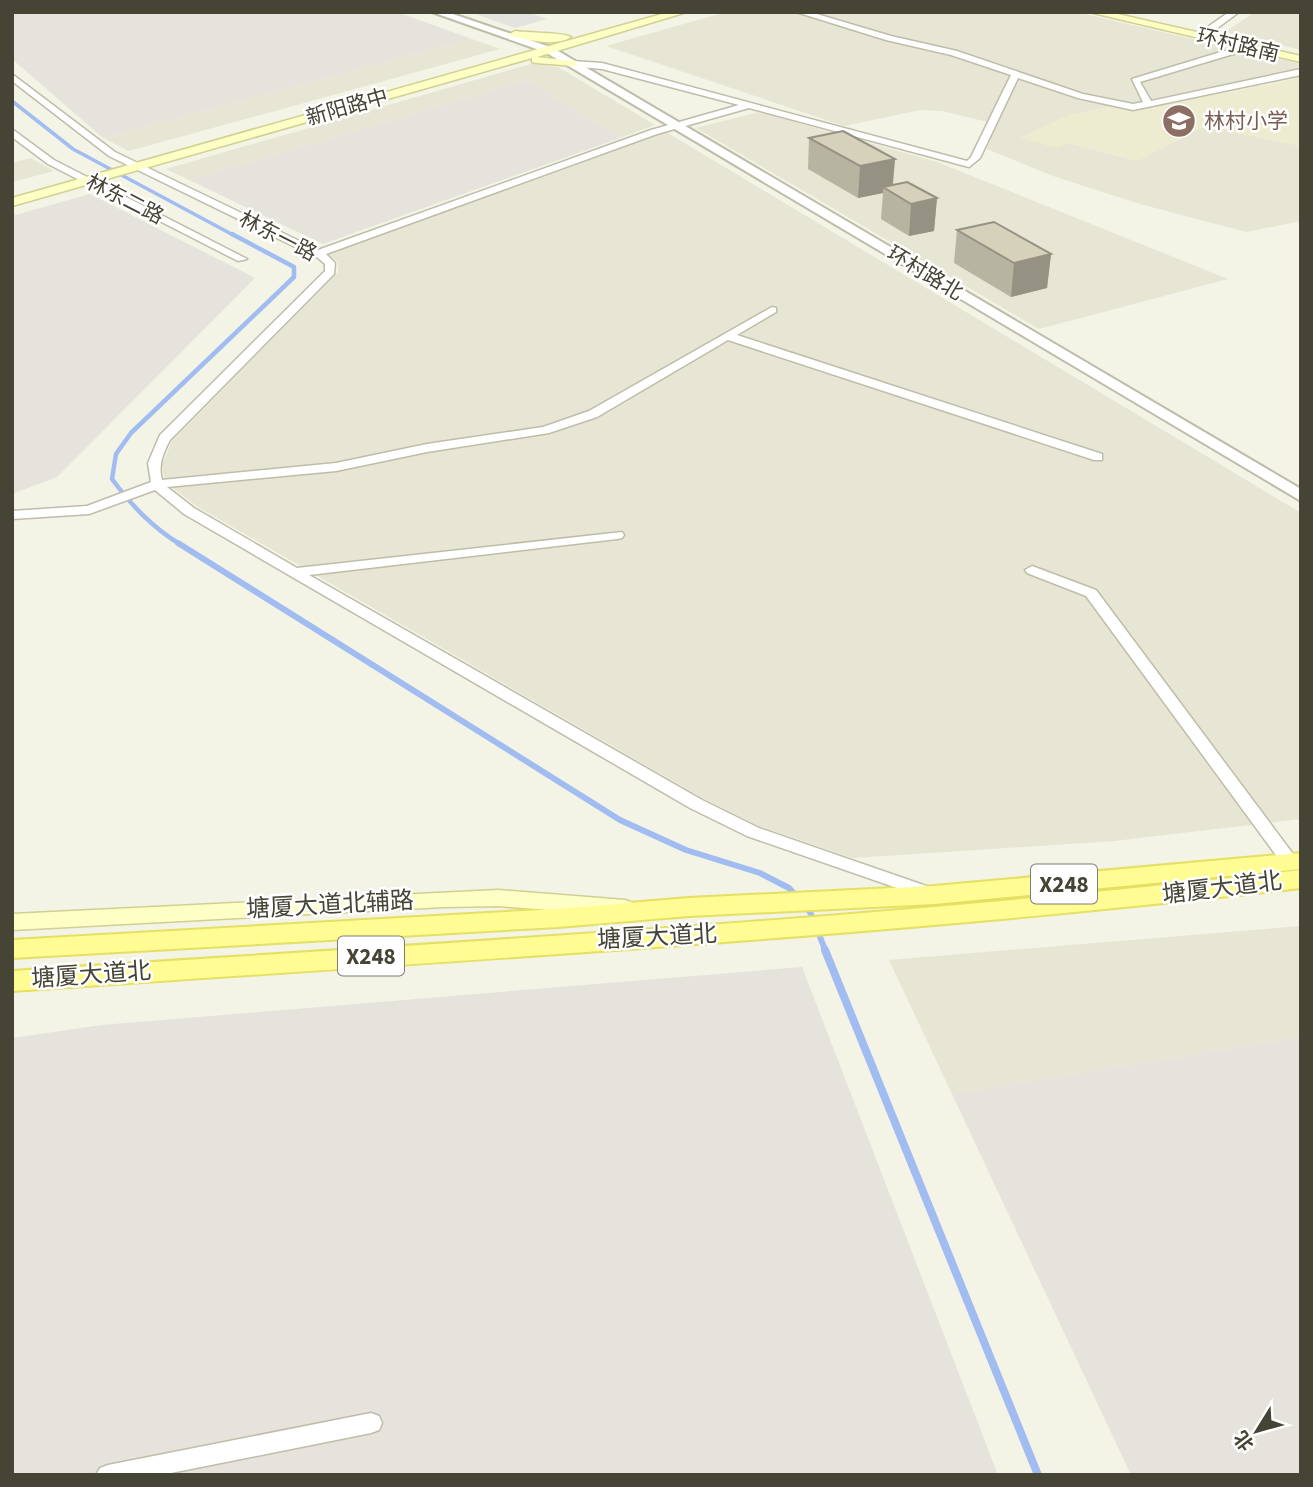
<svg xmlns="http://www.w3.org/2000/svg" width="1313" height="1487" font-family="'Source Sans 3','Noto Sans SC',sans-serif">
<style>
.residential{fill:#e7e6d4}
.industrial{fill:#e5e3db}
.education{fill:#edecd0}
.parking{fill:#e4e3de}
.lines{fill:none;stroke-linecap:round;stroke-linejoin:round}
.stream-far3{stroke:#a1bcf1;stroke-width:3.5}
.stream-far2{stroke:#a1bcf1;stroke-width:4.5}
.stream-far1{stroke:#a1bcf1;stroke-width:6}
.stream{stroke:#a1bcf1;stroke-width:8}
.minor-casing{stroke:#bfbda9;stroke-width:3}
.tertiary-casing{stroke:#bfbda9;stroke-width:4}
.secondary-casing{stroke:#d1d093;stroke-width:3}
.primary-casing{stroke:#e5df62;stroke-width:4}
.minor{fill:#fff;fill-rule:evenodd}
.tertiary{fill:#fff;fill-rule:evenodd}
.secondary{fill:#feffc4;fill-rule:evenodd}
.primary{fill:#fffc93;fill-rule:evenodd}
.wall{fill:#b7b4a1}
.shaded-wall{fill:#959283}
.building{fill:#d5d1bb;stroke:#959283;stroke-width:2}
.labels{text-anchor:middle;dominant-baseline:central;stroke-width:5;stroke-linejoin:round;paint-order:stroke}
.far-street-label{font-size:21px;fill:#464435;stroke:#fff}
.far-education-label{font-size:21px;fill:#785e54;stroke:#fff;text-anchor:start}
.shield{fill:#fff;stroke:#7e7c72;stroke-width:2}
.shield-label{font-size:23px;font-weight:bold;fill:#464435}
.street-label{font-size:24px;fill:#464435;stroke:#fff}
</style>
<rect width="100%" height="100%" fill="#f3f3e6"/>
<g class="residential">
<polygon points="726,12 1076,12 1301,64 1301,66 1292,71 1069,115 1069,143 1137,161 1204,126 1301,146 1301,221 1246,232 1140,204 1053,176 987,149 996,124 942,111 920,110 844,126 606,46"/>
<polygon points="1255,12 1301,12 1301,50 1225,32"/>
<polygon points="472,39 500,49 129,151 103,138"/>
<polygon points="531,64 558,67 655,125 620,138 527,80 189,180 166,169"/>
<polygon points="759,112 937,162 1228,279 1039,329 696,128"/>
<polygon points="666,132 1301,513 1301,819 1114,841 853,858 759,826 704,799 198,507 165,482 162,464 173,439 338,272 338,262 328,254"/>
<polygon points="31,158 54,171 12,182 12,163"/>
<polygon points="1301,926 1301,1037 952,1094 889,960"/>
</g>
<g class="industrial">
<polygon points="23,12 397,12 472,39 103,138 12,59 12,15"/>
<polygon points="527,80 620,138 323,244 189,180"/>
<polygon points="90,194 255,278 57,477 12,494 12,216"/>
<polygon points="802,967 998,1475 12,1475 12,1038 102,1025"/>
<polygon points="1301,1037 1301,1475 1131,1475 952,1094"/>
</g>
<polygon class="education" points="1301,75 1301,146 1204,127 1137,161 1069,143 1057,148 1020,138 1069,115 1114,106 1132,111 1290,80"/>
<polygon class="parking" points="470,12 527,12 547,19 515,28"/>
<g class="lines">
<polyline class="stream-far3" points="12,101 73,149 235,236"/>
<path class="stream-far2" d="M181,545C152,527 132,506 112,479L116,454L131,433L294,277V267L232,234"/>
<polyline class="stream-far1" points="178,543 620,820 686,850 760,873 789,888 810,912 826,952"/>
<polyline class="stream" points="825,950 1038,1475"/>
<g class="minor-casing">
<g id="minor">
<path d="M796,12H810L891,36L957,51L1083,94L1133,104L1143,102L1132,79L1247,44L1251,47L1250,49L1140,82L1151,101L1301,69V75L1133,110L1078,98L1018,78L980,158L969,167L749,108L657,134L326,254L335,263L334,274L170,440C163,453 158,465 162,480L336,463L427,444L543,427L589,411L772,307L776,308V312L737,335L1102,454V460H1094L728,340L597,417L549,433L427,452L336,471L167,487L194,508L297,568L622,532L624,535L622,538L617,539L309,575L702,800L759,828L935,889L938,893L935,897H923L747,836L690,808L184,514L155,490L89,514L12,519V511L87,506L151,482L148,463L160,435L325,271V264L318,258L109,156L12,81V74L115,152L318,250L651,130L739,105L602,69L569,66L568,64L572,61L602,63L967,161L971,157L1011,75L951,55L886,40Z"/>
<polygon points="1229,12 1239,12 1208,35 1202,35 1202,31"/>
<polygon points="12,129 54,160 247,259 238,261 48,164 12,137"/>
<polygon points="1032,566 1096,590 1296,858 1299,862 1296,866 1284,866 1086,596 1027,573 1025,570"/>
<polygon points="371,1413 379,1416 382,1423 379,1430 371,1433 161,1475 96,1475 100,1468 108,1465"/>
</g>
</g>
<g class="tertiary-casing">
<polygon id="tertiary" points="432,12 447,12 553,48 1301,489 1301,501 545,52"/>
</g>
<g class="secondary-casing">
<g id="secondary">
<polygon points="669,12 687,12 537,57 572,61 576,62 576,66 536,63 532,62 532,58 12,206 12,198"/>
<polygon points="1089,12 1109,12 1301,56 1301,62"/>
<path d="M515,31C528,33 563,32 571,37C556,47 528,40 511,36L510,34Z"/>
<polygon points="498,890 625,900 633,903 637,908 633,913 625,916 498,906 444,907 12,930 12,914"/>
</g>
</g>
<g class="primary-casing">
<g id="primary">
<polygon points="1301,853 1301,869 934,904 689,916 558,927 12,958 12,940 558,909 689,898 934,886"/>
<path d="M1301,870V888C873,938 442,961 12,991V971C442,943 873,920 1301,870Z"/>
</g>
</g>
<use href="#minor" class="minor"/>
<use href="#tertiary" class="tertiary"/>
<use href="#secondary" class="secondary"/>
<use href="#primary" class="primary"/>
</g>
<g class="wall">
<polygon points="809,138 895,159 893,185 937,198 934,231 909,236 881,219 883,193 858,198 808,169"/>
<polygon points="957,230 1051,254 1047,288 1011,297 954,263"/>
</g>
<g class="shaded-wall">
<polygon points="895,159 892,190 883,187 883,193 858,198 860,166"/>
<polygon points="937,198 934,231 909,236 911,204"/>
<polygon points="1051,254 1047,288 1011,297 1014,263"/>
</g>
<g class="building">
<polygon points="843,131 895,159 860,166 809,138"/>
<polygon points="907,182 937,198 911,204 883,187"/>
<polygon points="994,222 1051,254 1014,263 957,230"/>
</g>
<defs>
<g id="school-disc" transform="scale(1.75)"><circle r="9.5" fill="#8d6e63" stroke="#fff"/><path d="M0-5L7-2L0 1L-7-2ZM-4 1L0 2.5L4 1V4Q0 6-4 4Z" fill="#fff"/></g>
</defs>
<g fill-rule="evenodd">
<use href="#school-disc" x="1179" y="121"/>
</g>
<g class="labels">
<g class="far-street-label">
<text transform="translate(1238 45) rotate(13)">环村路南</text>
<text transform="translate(347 107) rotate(-16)">新阳路中</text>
<text transform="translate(125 199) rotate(27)">林东二路</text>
<text transform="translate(278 236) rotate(27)">林东一路</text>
<text transform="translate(925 273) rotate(31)">环村路北</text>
</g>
<g class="far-education-label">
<text x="1204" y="121">林村小学</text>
</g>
<g class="shield">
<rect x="1031" y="864.5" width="66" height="39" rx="5"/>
<rect x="338" y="936.5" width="66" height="39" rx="5"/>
</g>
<g class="shield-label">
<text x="1064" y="884">X248</text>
<text x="371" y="956">X248</text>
</g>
<g class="street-label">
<text transform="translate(1222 888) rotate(-7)">塘厦大道北</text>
<text transform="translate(330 905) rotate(-3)">塘厦大道北辅路</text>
<text transform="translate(657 937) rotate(-3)">塘厦大道北</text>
<text transform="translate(91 975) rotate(-4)">塘厦大道北</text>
</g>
</g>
<rect width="1313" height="1487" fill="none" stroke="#464435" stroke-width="28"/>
<g transform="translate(1257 1431) rotate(233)" stroke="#ffffff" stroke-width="5" paint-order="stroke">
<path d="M0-5L12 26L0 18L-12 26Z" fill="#464435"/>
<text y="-10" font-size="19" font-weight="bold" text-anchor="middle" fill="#464435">北</text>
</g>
</svg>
